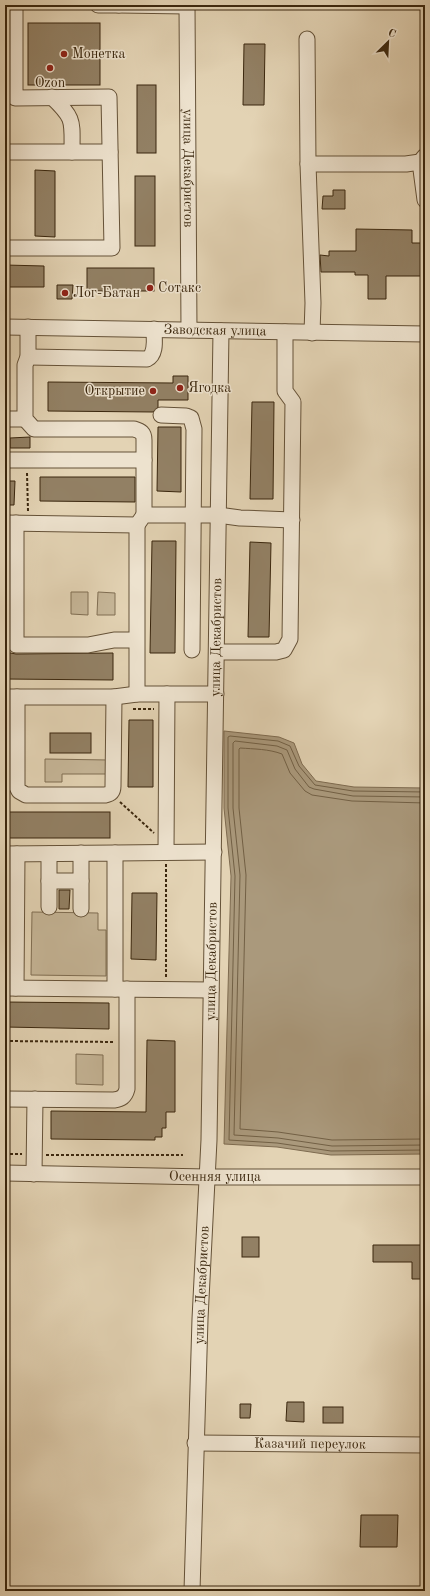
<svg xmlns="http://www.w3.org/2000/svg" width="430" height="1596" font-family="'Old Standard TT',serif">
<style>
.green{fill:#c6b698;stroke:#806e53}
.water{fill:#aa997c;stroke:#7e6b50}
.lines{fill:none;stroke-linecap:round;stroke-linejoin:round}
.shore{stroke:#726045;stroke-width:1}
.building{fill:#928064;stroke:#3b270e}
.minor-casing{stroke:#655238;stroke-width:17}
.path{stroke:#3b270e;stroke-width:2;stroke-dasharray:3 2;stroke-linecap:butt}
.minor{stroke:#ede2ce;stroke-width:15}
.poi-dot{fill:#8f2418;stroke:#ede2ce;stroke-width:1.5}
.labels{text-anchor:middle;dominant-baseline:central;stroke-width:3;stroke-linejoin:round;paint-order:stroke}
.poi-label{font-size:14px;fill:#3b270e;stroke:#ede2ce;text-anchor:start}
.street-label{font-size:14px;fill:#3b270e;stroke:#ede2ce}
</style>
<rect width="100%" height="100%" fill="#e3d3b4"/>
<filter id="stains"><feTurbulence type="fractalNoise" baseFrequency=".005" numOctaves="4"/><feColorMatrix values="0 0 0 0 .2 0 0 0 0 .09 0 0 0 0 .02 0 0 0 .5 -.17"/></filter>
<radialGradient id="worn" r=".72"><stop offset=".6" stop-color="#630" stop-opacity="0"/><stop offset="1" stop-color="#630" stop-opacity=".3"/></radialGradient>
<g class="green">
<polygon points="71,592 88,592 88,615 71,614"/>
<polygon points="98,592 115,593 115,615 97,615"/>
<polygon points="45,759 109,760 109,774 62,774 62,782 45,782"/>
<polygon points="32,912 98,913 98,930 106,930 106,976 31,975"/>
<polygon points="76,1054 103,1055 103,1085 76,1084"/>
</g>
<polygon class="water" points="224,731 279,737 294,743 302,764 316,781 354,787 425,788 425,1154 331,1155 277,1147 224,1144 231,876 224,808"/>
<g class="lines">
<g class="shore">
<polyline points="425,792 353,791 315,785 299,766 290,746 278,741 230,736 228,737 228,808 235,876 229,1140 277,1143 331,1151 425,1150"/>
<polyline points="425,797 353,796 314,789 309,787 295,769 287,750 277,746 235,741 233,743 233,808 240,875 234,1135 278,1138 332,1146 425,1145"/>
<path d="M425,803L352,801L312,795L305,791L290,773L282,754C269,749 254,749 240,748L239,749V808L246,875L240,1129L278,1132L332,1140L425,1139"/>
</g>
</g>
<g class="building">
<rect x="28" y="23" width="72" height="62"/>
<polygon points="244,44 265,44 264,105 243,105"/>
<rect x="137" y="85" width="19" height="68"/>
<polygon points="35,170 55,171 55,237 35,236"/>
<rect x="135" y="176" width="20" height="70"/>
<polygon points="333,190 345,190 345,209 322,209 323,196 333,196"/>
<polygon points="356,229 412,230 412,243 425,243 425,276 386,276 386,299 368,299 368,275 355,275 355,272 321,272 320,255 329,256 329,251 356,251"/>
<polygon points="5,265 44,266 44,287 5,287"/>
<rect x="87" y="268" width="67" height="23"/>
<polygon points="57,285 73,285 72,299 57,299"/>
<polygon points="173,376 188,376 188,400 158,400 158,407 153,412 48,411 48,382 173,383"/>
<polygon points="252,402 274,402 273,499 250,499"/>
<polygon points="158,427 181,427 181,492 157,491"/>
<polygon points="30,437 30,448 10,448 10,438"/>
<polygon points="40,477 135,477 135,502 40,501"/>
<polygon points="5,481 15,481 14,505 5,505"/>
<polygon points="152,541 176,541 175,653 150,653"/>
<polygon points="250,542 271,543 269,637 248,637"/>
<polygon points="5,652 16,654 113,653 113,680 5,679"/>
<polygon points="129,720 153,720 153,787 128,787"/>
<rect x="50" y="733" width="41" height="20"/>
<rect x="5" y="812" width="105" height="26"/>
<polygon points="59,890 70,890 69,909 59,909"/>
<polygon points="132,893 157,893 156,960 131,959"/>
<polygon points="5,1002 109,1003 109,1029 5,1027"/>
<polygon points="147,1040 175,1041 175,1112 166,1112 166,1128 162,1128 162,1137 155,1137 155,1140 51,1139 51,1111 146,1112"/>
<rect x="242" y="1237" width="17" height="20"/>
<polygon points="373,1245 422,1245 422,1255 425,1255 425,1279 412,1279 412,1262 373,1262"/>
<polygon points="287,1402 304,1402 304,1422 286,1421"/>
<polygon points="240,1404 251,1404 250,1418 240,1418"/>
<rect x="323" y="1407" width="20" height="16"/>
<polygon points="361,1515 398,1515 397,1547 360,1547"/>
</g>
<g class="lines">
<g class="minor-casing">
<g id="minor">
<polyline points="98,5 119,5"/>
<polyline points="119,5 187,6"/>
<path id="s1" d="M187,5L189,330"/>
<polyline points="307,39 308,164 313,303 312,333"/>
<path d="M52,97C75,119 72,121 72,152"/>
<polyline points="5,152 110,152"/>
<polyline points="420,162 425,200"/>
<polyline points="308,164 406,164 420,162 425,156"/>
<polyline points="5,248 112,248 109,97 15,98 15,5"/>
<path id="s2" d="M5,327L425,334"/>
<path d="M28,327V357L25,365V419L34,429H134C141,431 144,433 144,440V515"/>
<path d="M28,357L147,359C157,354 154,339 154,329"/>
<polyline points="161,415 186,416 191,418 194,429 192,650"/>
<polyline points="5,419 25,419"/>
<polyline points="5,460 144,460"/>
<polyline points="5,523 137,525 144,515 218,515 240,518 292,520"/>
<polyline points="16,523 16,645 88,645 114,640 136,640"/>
<polyline points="217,652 276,652 284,650 290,639 293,402 285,391 285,332"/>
<polyline points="137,694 137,525"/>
<polyline points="5,697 114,697 137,694 216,694"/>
<path d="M17,697V787L19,791L26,795H105C111,794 113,792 113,786L114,697"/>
<polyline points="166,852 167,694"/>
<polyline points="115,853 214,852"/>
<polyline points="5,854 115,853 115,989"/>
<polyline points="49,881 81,881"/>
<polyline points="49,907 49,854"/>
<polyline points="81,909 81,853"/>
<polyline points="5,988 211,990"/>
<polyline points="16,988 17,854"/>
<path d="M5,1099L114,1100C121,1099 125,1097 127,1089V989"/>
<path id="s3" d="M5,1173L207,1177H425"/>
<polyline points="34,1174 35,1099"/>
<path id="s4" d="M195,1443L425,1445"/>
<path id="s5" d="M192,1591L200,1319L209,1140L221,331"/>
</g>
</g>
<g class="path">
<polyline points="27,473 28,511"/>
<polyline points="133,709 154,709"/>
<polyline points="120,802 154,833"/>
<polyline points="166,864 166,978"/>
<polyline points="5,1041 114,1042"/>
<polyline points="5,1154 22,1154"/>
<polyline points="46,1155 183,1155"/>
</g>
<use href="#minor" class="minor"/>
</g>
<g class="poi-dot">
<circle cx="64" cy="54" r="4"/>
<circle cx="50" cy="68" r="4"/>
<circle cx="150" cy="288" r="4"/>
<circle cx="65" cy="293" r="4"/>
<circle cx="180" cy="388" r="4"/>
<circle cx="153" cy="391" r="4"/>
</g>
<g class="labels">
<g class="poi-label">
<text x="72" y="54">Монетка</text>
<text x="50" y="83" text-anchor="middle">Ozon</text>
<text x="158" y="288">Сотакс</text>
<text x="73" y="293">Лог-Батан</text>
<text x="188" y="388">Ягодка</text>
<text x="145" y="391" text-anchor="end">Открытие</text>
</g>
<g class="street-label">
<text stroke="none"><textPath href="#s1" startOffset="163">улица Декабристов</textPath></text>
<text stroke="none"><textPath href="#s2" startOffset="210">Заводская улица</textPath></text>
<text stroke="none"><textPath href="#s5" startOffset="954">улица Декабристов</textPath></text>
<text stroke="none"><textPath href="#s5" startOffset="630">улица Декабристов</textPath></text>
<text stroke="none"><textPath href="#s3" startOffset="210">Осенняя улица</textPath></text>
<text stroke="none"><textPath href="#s5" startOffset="306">улица Декабристов</textPath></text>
<text stroke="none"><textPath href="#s4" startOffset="115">Казачий переулок</textPath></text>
</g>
</g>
<rect width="430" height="1596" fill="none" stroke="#e3d3b4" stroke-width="20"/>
<rect x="6" y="6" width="418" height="1584" fill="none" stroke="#3b270e" stroke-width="2"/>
<rect x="10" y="10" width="410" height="1576" fill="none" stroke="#3b270e"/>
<g transform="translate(388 42) rotate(24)" stroke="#ede2ce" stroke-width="3" paint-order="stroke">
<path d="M0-3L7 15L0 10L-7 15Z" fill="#3b270e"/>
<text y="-6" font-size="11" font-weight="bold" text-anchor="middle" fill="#3b270e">С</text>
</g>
<rect width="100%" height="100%" filter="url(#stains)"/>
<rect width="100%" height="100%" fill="url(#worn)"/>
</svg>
